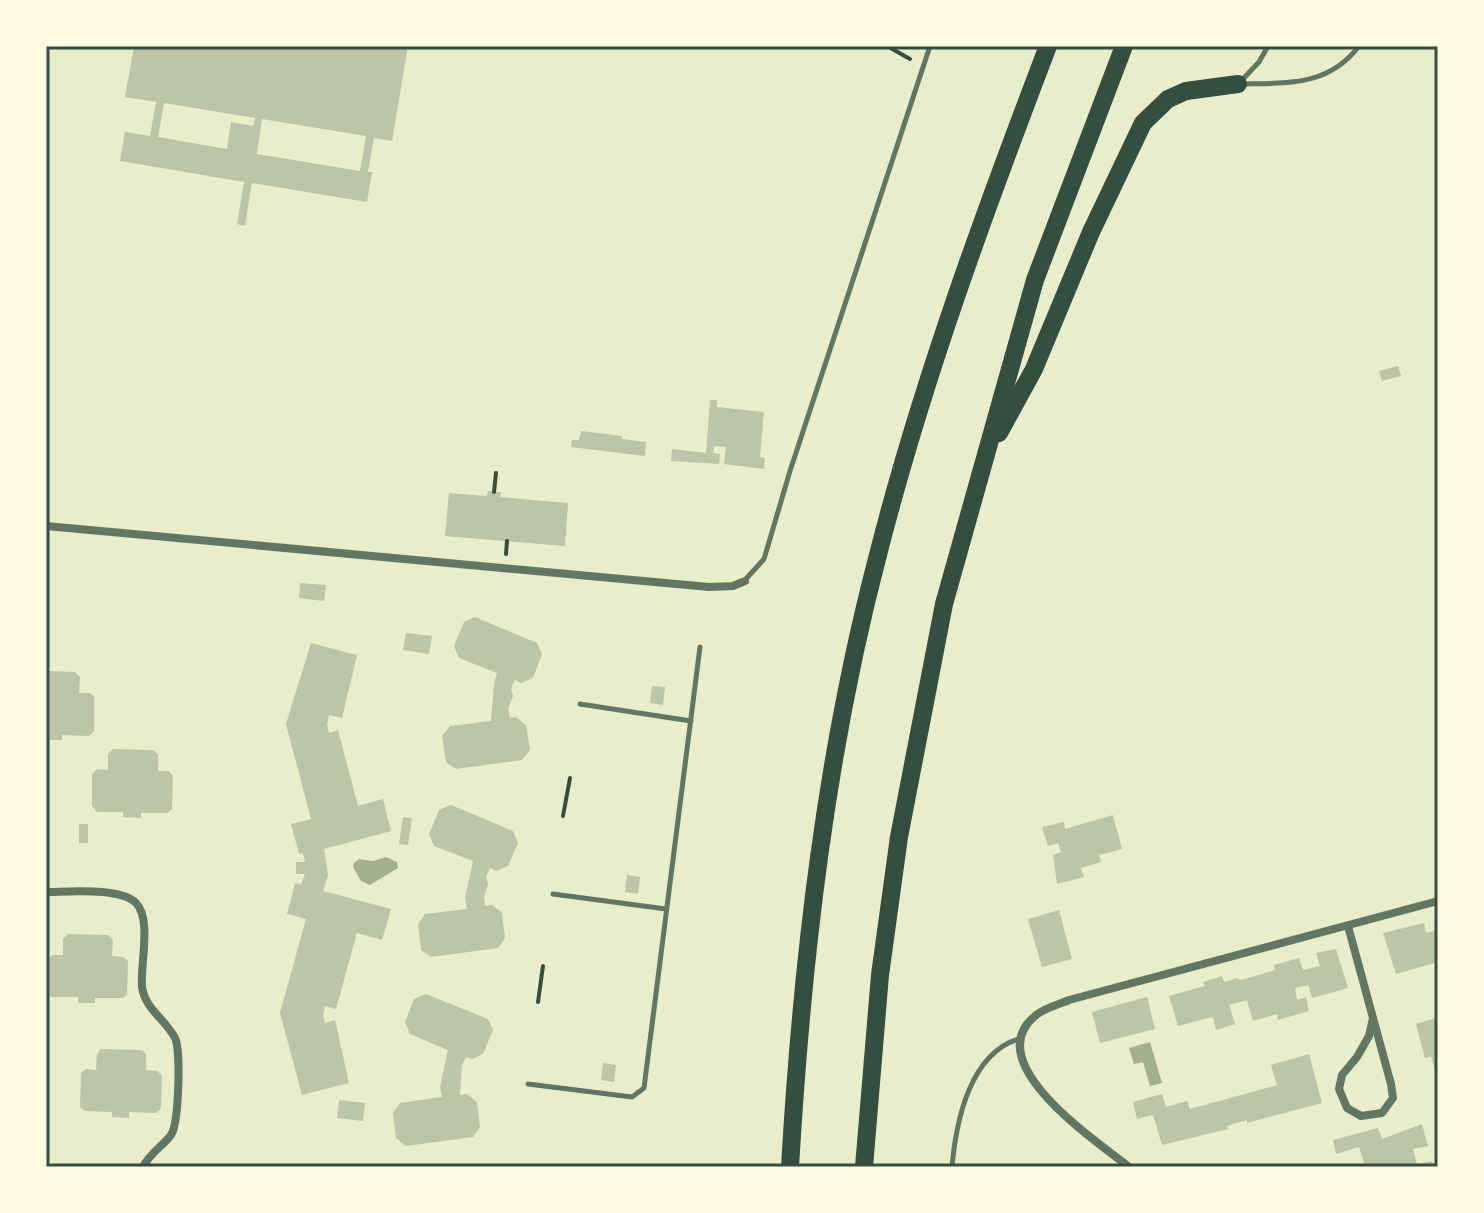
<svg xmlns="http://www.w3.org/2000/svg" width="1484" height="1213" font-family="'Playfair Display',serif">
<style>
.water{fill:#a3b18a}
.building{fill:#bcc5a7;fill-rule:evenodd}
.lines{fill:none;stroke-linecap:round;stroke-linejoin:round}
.path{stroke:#344e41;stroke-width:4}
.service{stroke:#617663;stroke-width:5}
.minor{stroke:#617663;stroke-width:8}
.motorway{stroke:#344e41;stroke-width:18}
.neatline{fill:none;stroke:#344e41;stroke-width:3}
</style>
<rect width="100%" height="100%" fill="#e9edc9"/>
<g class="water">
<polygon points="386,857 397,862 398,868 370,885 361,881 353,867 354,863 359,859 373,861"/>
<polygon points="1150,1042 1162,1083 1150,1086 1143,1062 1134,1064 1129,1048"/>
</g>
<g class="building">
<path d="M134,46H408L392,141L374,138L368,172H372L367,202L252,183L245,226L237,224L244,182L120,161L125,132L150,136L156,102L125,97ZM164,103L255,118L253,126L231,122L227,149L158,137ZM262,119L366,136L360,171L257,154Z"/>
<polygon points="1398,366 1401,376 1382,381 1379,371"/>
<polygon points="710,400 717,400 717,407 764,412 760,457 765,458 764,469 724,464 726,447 714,446 713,453 720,454 719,464 671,461 672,449 706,453"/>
<polygon points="581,431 622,436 622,439 646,442 645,456 571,447 572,440 579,440"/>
<polygon points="488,491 501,492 500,497 568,503 565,546 445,536 449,493 487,496"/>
<polygon points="300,583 326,585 324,601 299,598"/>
<polygon points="475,617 537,643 542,654 533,678 521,683 515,680 511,689 513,696 508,709 510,718 516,717 526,725 530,750 522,760 456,769 446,762 442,736 450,726 491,721 494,683 497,673 459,658 454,646 464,622"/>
<polygon points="406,633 432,636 429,654 403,650"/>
<polygon points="311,643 357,655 342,718 329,715 327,725 329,733 338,730 358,806 383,799 391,831 324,849 328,875 323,891 391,909 382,940 357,933 336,1009 325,1006 323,1015 325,1023 335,1020 349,1083 302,1095 280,1013 306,919 287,914 295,883 301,884 305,874 296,874 296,862 305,862 303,853 299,854 291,824 311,819 286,724"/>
<polygon points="46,671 75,672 80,677 79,693 90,693 94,697 94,731 89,736 62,735 62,740 46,740"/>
<polygon points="652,686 665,687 663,705 650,703"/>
<polygon points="113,749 153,750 158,754 158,771 169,771 173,776 172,809 167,813 141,813 141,818 123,817 123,812 97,812 92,806 92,774 97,769 108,770 108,754"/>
<polygon points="451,805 513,831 518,843 508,866 496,871 490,868 486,877 488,884 484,897 485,906 492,905 502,913 505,938 498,948 431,957 421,950 418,924 425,914 467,909 465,898 473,861 434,846 429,834 439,810"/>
<polygon points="1113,815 1122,849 1099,855 1101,862 1081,868 1084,877 1057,884 1053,855 1061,852 1058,843 1048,846 1042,827 1064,822 1065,829"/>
<polygon points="403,817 412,818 408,845 399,844"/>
<rect x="79" y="824" width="9" height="19"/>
<polygon points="627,875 640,877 638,894 625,892"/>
<polygon points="1059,910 1072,959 1042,967 1028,919"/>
<polygon points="1438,919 1438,962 1396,974 1383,933 1424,923 1426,933 1437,930 1434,920"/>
<polygon points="68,934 108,935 113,940 112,956 123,957 128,961 127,994 123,998 95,998 95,1003 78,1003 78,997 51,997 47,992 48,959 52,955 63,955 63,939"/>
<polygon points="1336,949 1348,988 1312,998 1308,985 1295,988 1297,1000 1306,997 1309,1011 1278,1020 1277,1014 1253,1021 1247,1000 1229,1005 1235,1024 1216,1030 1213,1017 1178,1026 1169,996 1205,986 1203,982 1222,976 1224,982 1237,978 1241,980 1275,970 1274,965 1299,958 1303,970 1320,966 1316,953"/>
<polygon points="426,994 488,1019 493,1030 483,1054 472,1059 466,1057 462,1065 460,1095 467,1094 477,1102 480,1127 473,1137 406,1146 396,1138 393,1113 400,1103 442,1097 440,1087 448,1050 410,1034 405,1022 414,999"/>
<polygon points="1147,997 1155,1029 1100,1043 1092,1012"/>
<polygon points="1436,1018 1438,1023 1437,1077 1431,1056 1425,1058 1416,1024"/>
<polygon points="101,1049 142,1050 146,1054 146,1070 157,1071 162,1075 161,1108 156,1113 129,1112 129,1118 112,1117 112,1112 85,1111 80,1107 81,1073 86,1069 96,1070 97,1054"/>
<polygon points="1309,1054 1322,1103 1247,1123 1247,1120 1227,1126 1228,1129 1162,1145 1153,1115 1137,1119 1133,1102 1162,1094 1166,1107 1187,1101 1190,1109 1277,1085 1271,1065"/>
<polygon points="603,1063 616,1065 614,1082 601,1080"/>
<polygon points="339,1100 365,1103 363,1121 337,1118"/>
<polygon points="1422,1124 1428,1146 1413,1149 1417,1164 1432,1161 1434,1167 1365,1167 1359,1147 1336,1154 1333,1140 1378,1128 1382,1139"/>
</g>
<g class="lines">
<g class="path">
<polyline points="887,46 910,59"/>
<polyline points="494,492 496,473"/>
<polyline points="506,554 507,541"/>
<polyline points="563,816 570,778"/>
<polyline points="538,1002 543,966"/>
</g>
<g class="service">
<polyline points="1242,80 1259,62 1268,46"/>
<path d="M1243,84C1288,83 1329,86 1359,46"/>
<polyline points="745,580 764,559 790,471 930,46"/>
<polyline points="580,704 691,721"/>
<polyline points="553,894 666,909"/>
<polyline points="528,1084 632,1097 644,1088 700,647"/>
<path d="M952,1167C956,1121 970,1051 1022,1038"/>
</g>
<g class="minor">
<polyline points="46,526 709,587 733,586 745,581"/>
<path d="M46,892C68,892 120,887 136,903C152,919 140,965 142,987C145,1009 165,1019 175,1038C181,1050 179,1123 171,1135C162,1147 150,1153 143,1167"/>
<polyline points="1348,926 1391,1084 1393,1098 1382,1113 1361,1116 1347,1108 1339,1089 1342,1075 1357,1057 1369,1036 1373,1018"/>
<path d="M1129,1167C1098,1142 978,1063 1035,1016C1044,1008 1058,1005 1069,1000L1438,901"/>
</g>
<g class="motorway">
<polyline points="999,433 1034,369 1091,232 1143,123 1168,99 1186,91 1238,84"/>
<path d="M790,1167C802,960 826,751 879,551C923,379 985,211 1048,46"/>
<polyline points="864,1167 880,975 899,837 944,604 1035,280 1124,46"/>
</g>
</g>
<rect width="1484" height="1213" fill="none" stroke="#fefae0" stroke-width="96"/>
<rect x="48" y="48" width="1388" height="1117" class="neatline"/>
</svg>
